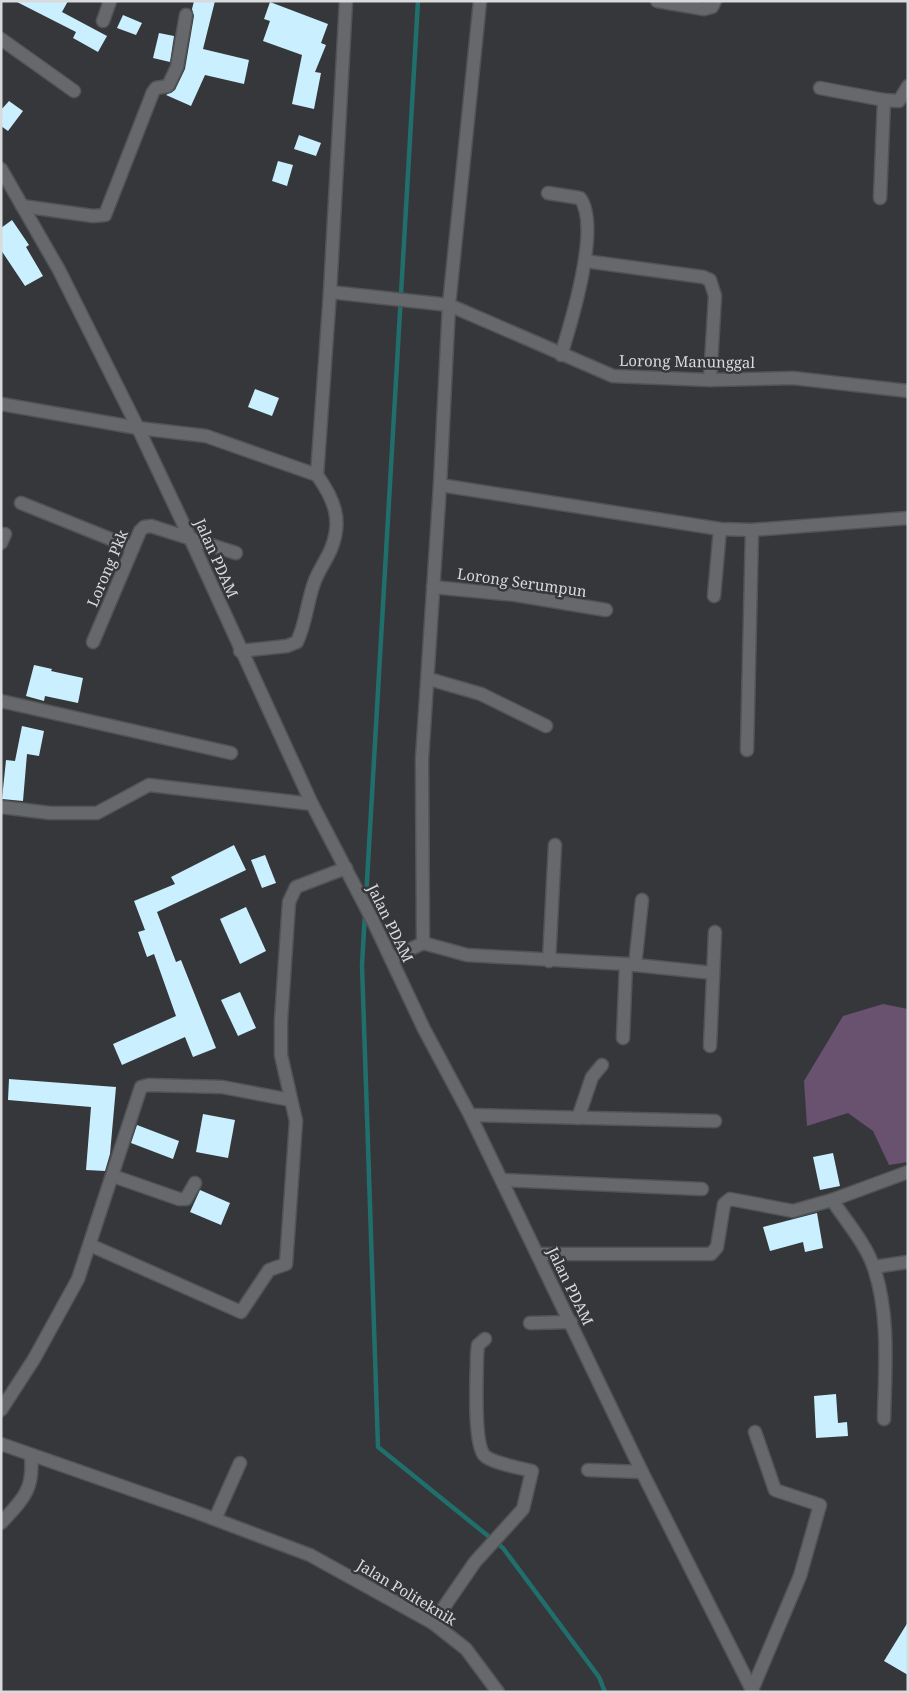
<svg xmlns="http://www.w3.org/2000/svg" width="909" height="1693" font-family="'Noto Serif',serif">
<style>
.green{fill:#695170}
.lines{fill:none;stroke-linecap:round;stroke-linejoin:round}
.stream{stroke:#216f6d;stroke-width:4.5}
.building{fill:#caeffe}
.minor-casing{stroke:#515355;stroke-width:15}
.tertiary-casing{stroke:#515355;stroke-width:15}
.minor{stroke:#66686b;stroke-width:12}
.tertiary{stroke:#66686b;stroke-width:12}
.labels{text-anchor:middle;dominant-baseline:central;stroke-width:5;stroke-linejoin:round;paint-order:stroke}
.street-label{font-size:15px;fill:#d9dadc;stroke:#35373a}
</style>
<rect width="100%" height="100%" fill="#35373a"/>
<polygon class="green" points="883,1004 908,1009 908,1162 889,1165 873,1131 848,1113 807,1126 804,1081 843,1016"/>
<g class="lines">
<g class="stream">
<polyline points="366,898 418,1"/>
<polyline points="365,913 362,965 378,1447 503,1548 599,1677 605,1692"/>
</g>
</g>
<g class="building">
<polygon points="15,1 68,1 62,12 107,36 98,52 73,38 76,32"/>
<polygon points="194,1 215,1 203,49 249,60 244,84 205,75 191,106 166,95 175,90 185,69 194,16 192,9"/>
<polygon points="270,2 328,24 321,43 326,45 315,72 321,73 314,109 292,104 302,55 263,41 270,21 264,19"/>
<polygon points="123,15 142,23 136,35 117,28"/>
<polygon points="159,33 174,36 170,62 153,58"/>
<polygon points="9,101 23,111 8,131 1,126 1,110"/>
<polygon points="299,135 321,143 316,156 294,149"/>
<polygon points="278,161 293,165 287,186 272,181"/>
<polygon points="12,220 29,245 26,247 43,276 25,286 1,250 1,228"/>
<polygon points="255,389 279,398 272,416 248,407"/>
<polygon points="34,665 52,669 51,671 83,678 78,703 45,696 44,701 26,696"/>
<polygon points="22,726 44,731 39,756 27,754 23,801 2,799 6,760 15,761"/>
<polygon points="234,845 246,870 157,912 176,962 181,960 216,1048 193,1057 185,1037 122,1065 113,1044 176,1016 154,954 147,957 138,932 145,930 134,901 175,884 171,877"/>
<polygon points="265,855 276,883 262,888 251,860"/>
<polygon points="246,907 266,951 240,964 220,919"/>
<polygon points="240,992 256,1028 238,1036 221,1000"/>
<polygon points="9,1079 116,1087 110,1154 105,1171 86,1170 91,1107 8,1100"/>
<polygon points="203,1114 235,1120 228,1158 196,1152"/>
<polygon points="137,1125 179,1141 173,1159 131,1143"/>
<polygon points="833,1153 840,1186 820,1190 813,1157"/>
<polygon points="200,1190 230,1203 221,1225 190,1212"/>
<polygon points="817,1213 823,1248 805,1252 803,1242 770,1251 763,1227"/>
<polygon points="836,1394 838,1423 847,1422 848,1436 816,1438 814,1396"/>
<polygon points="908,1622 908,1675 884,1661"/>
</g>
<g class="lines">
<g class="minor-casing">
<g id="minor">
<polyline points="657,1 704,9 712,7 715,1"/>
<polyline points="103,21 110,1"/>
<polyline points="1,39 74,91"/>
<polyline points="820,88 884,100"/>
<path d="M548,193L580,198C601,226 571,323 561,355"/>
<polyline points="880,198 884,100 899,101 908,86"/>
<polyline points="22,206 93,216 105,215 153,92 156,88 168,86 177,67 186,15"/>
<polyline points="585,261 703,277 710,280 715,296 710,380"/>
<polyline points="330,292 449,305 613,376 710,380 793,378 908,391"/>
<polyline points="1,404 138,428 206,436 317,475 330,292 346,1"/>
<polyline points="440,485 720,529 752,530 908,518"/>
<polyline points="21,503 133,548"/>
<polyline points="1,543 5,534"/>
<polyline points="433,587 516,595 606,610"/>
<polyline points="714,596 720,529"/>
<polyline points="93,642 140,531 144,527 151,526 236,553"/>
<path d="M240,651L287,646L297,642C306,623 307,603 314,583C318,571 326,561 331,549C343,520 334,499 317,475"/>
<polyline points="429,679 481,694 546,726"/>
<polyline points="1,701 231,753"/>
<polyline points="747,750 752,530"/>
<polyline points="1,807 50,813 97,813 149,785 312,804"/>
<polyline points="423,943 467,955 626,964 713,973"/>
<polyline points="391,959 423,943 422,759 440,485 449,305 480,1"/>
<polyline points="549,961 555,845"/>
<polyline points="635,965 642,900"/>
<polyline points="623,1038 626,964"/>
<polyline points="710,1046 715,932"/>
<polyline points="470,1115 715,1121"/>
<polyline points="578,1118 592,1077 602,1065"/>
<polyline points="113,1176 179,1199 186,1199 195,1183"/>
<polyline points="502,1180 702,1189"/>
<path d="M832,1200C846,1221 866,1244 874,1268C890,1316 885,1369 884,1419"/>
<polyline points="90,1245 241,1312 269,1270 286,1264 296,1121 281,1055 281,1021 289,902 296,887 346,868"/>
<polyline points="538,1254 711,1254 717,1247 724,1204 730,1199 793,1211 832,1200 908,1172"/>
<polyline points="874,1267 908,1262"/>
<polyline points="530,1323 571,1322"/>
<polyline points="1,1410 34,1359 78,1279 141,1087 149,1085 222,1087 291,1100"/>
<polyline points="588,1470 642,1472"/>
<polyline points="215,1519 240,1463"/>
<path d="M1,1523C24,1498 34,1490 31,1455"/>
<path d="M433,1623L475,1562L523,1509L532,1471C521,1468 491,1463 484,1455C473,1441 477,1375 477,1355L478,1345L485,1339"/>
<polyline points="752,1690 800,1576 820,1505 775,1490 755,1432"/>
</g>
</g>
<g class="tertiary-casing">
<g id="tertiary">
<polyline points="1,169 59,270 138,428 191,540 312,804 374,923 424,1029 470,1115 642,1472 753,1692"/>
<polyline points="1,1444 193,1511 310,1555 433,1623 466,1649 498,1692"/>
</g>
</g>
<use href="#minor" class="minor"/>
<use href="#tertiary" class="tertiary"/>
</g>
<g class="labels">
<g class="street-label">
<text transform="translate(687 361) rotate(1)">Lorong Manunggal</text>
<text transform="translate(217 558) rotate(66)">Jalan PDAM</text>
<text transform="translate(107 568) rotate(-67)">Lorong Pkk</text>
<text transform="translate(522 582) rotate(8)">Lorong Serumpun</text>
<text transform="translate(391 923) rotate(64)">Jalan PDAM</text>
<text transform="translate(571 1286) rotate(64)">Jalan PDAM</text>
<text transform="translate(407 1592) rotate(31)">Jalan Politeknik</text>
</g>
</g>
<rect width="909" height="1693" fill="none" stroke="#d9dadc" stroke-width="5"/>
</svg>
